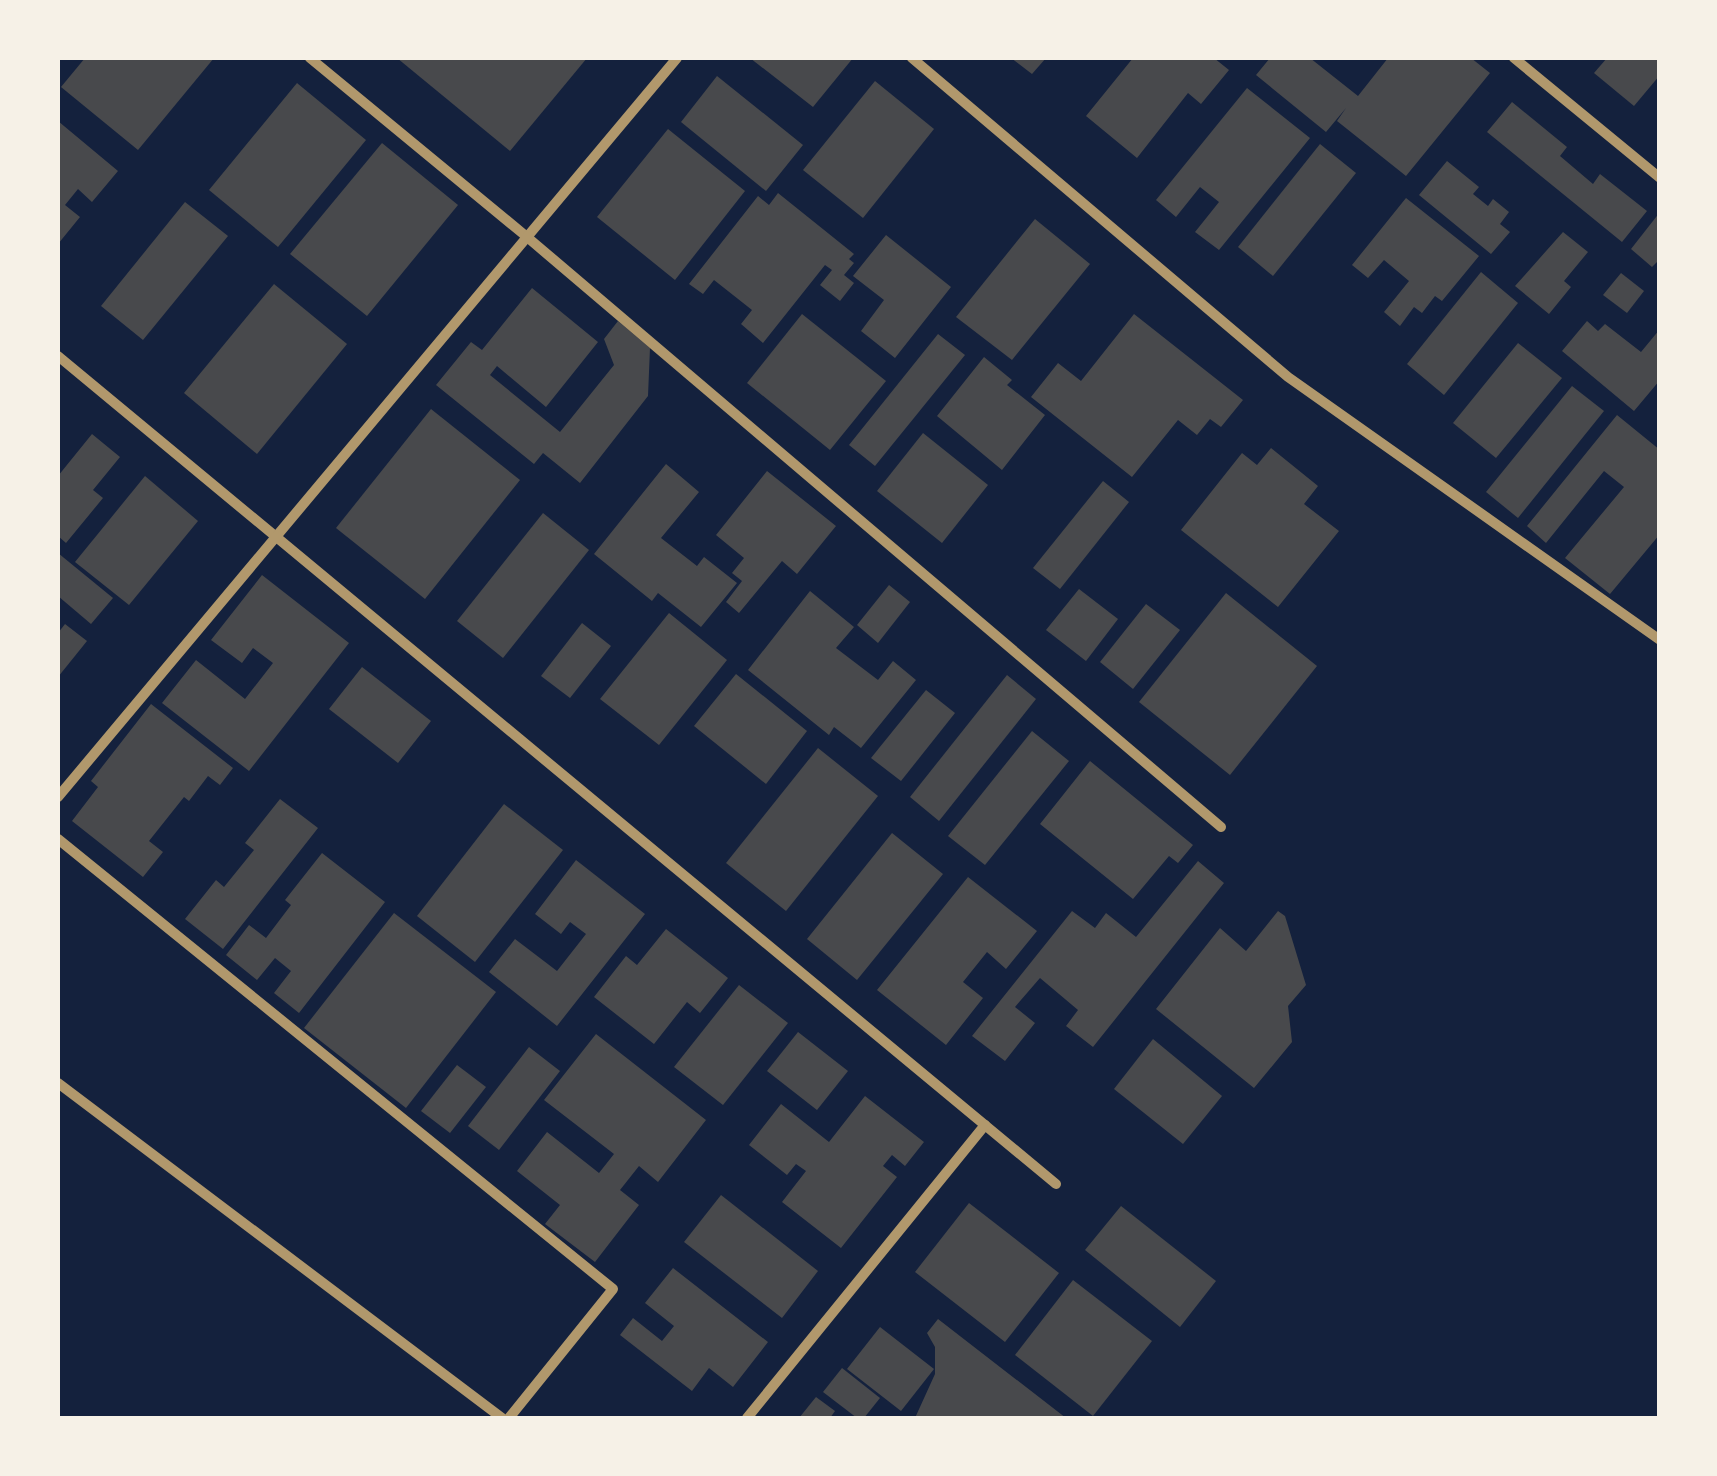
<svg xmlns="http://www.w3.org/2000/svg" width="1717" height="1476" font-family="Karla,sans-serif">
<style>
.building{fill:#48494c}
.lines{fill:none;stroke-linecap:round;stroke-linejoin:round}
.minor{stroke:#b1986c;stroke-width:10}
</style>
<rect width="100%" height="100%" fill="#14213d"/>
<g class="building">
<polygon points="85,58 214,58 138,150 61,87"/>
<polygon points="397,58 587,58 510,151"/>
<polygon points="750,58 853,58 813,107"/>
<polygon points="1011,58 1046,58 1032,74"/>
<polygon points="1133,58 1214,58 1229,70 1201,104 1188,93 1137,158 1086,116"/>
<polygon points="1270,58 1310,58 1358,96 1388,58 1471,58 1490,73 1406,176 1337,121 1346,108 1326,132 1256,75"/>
<polygon points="1607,58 1660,58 1660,75 1634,106 1594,73"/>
<polygon points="717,76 803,145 766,191 681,122"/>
<polygon points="875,81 934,129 863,218 803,170"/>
<polygon points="297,83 366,140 278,247 209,190"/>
<polygon points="1247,88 1310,138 1219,250 1195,232 1219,202 1200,187 1176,217 1156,200"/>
<polygon points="1512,102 1567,147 1560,156 1593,184 1600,174 1647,211 1622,242 1487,132"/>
<polygon points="58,121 118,171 92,202 78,189 65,205 80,217 58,244"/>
<polygon points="668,129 745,191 675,280 597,217"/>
<polygon points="382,143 458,205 367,316 290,254"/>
<polygon points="1320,144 1356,173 1273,276 1238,247"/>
<polygon points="1447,161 1479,187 1473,194 1488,206 1493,199 1509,212 1500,224 1510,232 1491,254 1419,195"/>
<polygon points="778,193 854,254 849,259 854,263 844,275 854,283 840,301 820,285 832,270 825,265 763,343 741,324 752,310 714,280 703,294 689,284 758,196 769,205"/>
<polygon points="1406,198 1479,256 1442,301 1435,296 1422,313 1414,307 1400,326 1384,312 1409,281 1384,260 1368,278 1352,265"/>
<polygon points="185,202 228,236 143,340 101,306"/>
<polygon points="1660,212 1660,259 1652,267 1631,249"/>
<polygon points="1035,219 1090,264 1012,360 956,317"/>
<polygon points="1563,232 1588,252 1564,281 1571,287 1549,314 1515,286"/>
<polygon points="886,235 951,287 895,358 861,331 884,300 853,276"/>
<polygon points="1481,272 1518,303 1444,395 1407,364"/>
<polygon points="1621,273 1644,291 1627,313 1603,295"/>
<polygon points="274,284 347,344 257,454 184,393"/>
<polygon points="532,288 598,342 546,407 497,366 490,375 560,432 614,365 604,339 618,321 650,348 648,396 580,483 543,453 534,464 436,385 471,342 482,350"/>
<polygon points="802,314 886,381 830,450 747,383"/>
<polygon points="1134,314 1243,400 1221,427 1210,419 1197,435 1178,420 1132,477 1031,397 1058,363 1081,381"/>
<polygon points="1587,321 1598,331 1605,324 1641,352 1660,329 1660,380 1634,411 1562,351"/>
<polygon points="938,334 965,355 875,466 849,445"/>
<polygon points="1518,343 1562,378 1496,458 1453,423"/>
<polygon points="984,357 1012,380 1007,385 1045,415 1002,470 937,416"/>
<polygon points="1572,386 1604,411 1518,518 1486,492"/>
<polygon points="431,409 520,480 425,599 336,528"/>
<polygon points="1617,415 1660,450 1660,534 1610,594 1565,558 1624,487 1604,471 1546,543 1527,526"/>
<polygon points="923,433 988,485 942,543 877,491"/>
<polygon points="92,434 120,457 93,490 103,498 66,543 58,536 58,476"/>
<polygon points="1271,448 1318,486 1304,504 1339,531 1278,607 1181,530 1242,453 1257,465"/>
<polygon points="666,464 699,492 661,538 697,566 704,557 737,583 701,627 658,593 652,601 594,554"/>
<polygon points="767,471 836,526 797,574 782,561 739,613 726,602 742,581 732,573 744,558 716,535"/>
<polygon points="145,476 198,521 129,605 75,562"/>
<polygon points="1103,481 1129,502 1060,589 1033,568"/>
<polygon points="543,513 589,550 503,658 457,621"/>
<polygon points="58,553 113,598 91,624 58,596"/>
<polygon points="262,575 349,643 249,771 162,703 196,660 245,699 273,663 253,648 242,663 211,640"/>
<polygon points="889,585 910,602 878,643 857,625"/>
<polygon points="1079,589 1118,619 1086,661 1046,630"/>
<polygon points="810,591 854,627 836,648 878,680 893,661 916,680 861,748 834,727 829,735 748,670"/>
<polygon points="1226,593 1317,666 1230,775 1139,702"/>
<polygon points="1146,604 1180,630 1133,689 1100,662"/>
<polygon points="669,613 727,660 659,745 600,699"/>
<polygon points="582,623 611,646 570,698 541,676"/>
<polygon points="65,624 87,641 58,677 58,633"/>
<polygon points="362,667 431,721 398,763 329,709"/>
<polygon points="736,674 807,731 766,784 694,726"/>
<polygon points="1007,675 1036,699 939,821 910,797"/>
<polygon points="926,690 955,713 901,781 871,758"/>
<polygon points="151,704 233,768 220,785 208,776 189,801 184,797 149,841 163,852 143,877 72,821 98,787 91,781"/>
<polygon points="1032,731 1069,761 985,865 948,836"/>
<polygon points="818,748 878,796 786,911 726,863"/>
<polygon points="1090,761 1193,845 1178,863 1169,856 1133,899 1040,824"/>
<polygon points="280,799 318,828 223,949 185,919 216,880 224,887 254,850 245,843"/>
<polygon points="504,804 563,850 475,962 417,916"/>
<polygon points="892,833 943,874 857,980 807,939"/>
<polygon points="322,853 385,902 299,1013 274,993 291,971 275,958 257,980 226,955 249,925 266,938 291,905 285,900"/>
<polygon points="576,860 645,914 557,1026 489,972 515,939 557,971 586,934 570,922 561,934 535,914"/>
<polygon points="1198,861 1224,883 1093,1047 1066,1026 1078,1010 1040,978 1015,1007 1035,1023 1005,1061 972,1036 1072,911 1095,928 1106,913 1136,937"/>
<polygon points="968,877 1037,931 1006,969 987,952 963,982 983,998 946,1045 877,990"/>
<polygon points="1278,911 1285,916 1306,985 1288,1006 1292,1042 1254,1088 1156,1009 1220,928 1246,951"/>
<polygon points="394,913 496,992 406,1108 304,1028"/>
<polygon points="666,929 728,978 700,1013 687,1002 654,1044 594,997 626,956 637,965"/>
<polygon points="739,985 788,1023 723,1105 674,1067"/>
<polygon points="798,1032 848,1071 817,1110 767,1071"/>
<polygon points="596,1034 706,1120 658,1182 639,1166 620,1190 639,1205 595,1262 545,1224 560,1205 517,1171 547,1132 599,1173 614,1154 544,1100"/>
<polygon points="1153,1039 1222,1096 1183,1144 1114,1089"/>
<polygon points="529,1047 560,1071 499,1150 468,1126"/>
<polygon points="457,1065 486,1087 450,1133 421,1111"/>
<polygon points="865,1096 924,1142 905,1166 892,1155 883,1166 897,1177 841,1248 782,1202 806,1171 796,1164 787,1175 749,1145 781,1104 829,1142"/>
<polygon points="721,1195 818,1271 782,1318 684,1242"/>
<polygon points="969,1203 1059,1273 1005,1342 915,1272"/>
<polygon points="1121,1206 1216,1281 1180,1327 1085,1250"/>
<polygon points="673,1268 768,1342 733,1387 709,1368 692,1391 620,1335 633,1318 662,1341 674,1326 645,1303"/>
<polygon points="1073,1280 1152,1341 1093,1416 1015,1355"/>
<polygon points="938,1319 1066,1418 915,1418 935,1374 935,1347 927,1333"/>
<polygon points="880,1327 934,1369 901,1411 847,1369"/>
<polygon points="842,1368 880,1398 864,1418 857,1418 823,1392"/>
<polygon points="816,1397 835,1411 830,1418 799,1418"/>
</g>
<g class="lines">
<g class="minor">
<polyline points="310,58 527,237 1221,827"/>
<polyline points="912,58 1288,377 1660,640"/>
<polyline points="1514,58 1660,178"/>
<polyline points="58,356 1056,1184"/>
<polyline points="58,797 677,58"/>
<polyline points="58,839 613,1289 509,1418"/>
<polyline points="58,1083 502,1418"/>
<polyline points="747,1418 985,1125"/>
</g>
</g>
<rect width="1717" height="1476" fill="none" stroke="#f6f1e7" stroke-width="120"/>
</svg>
